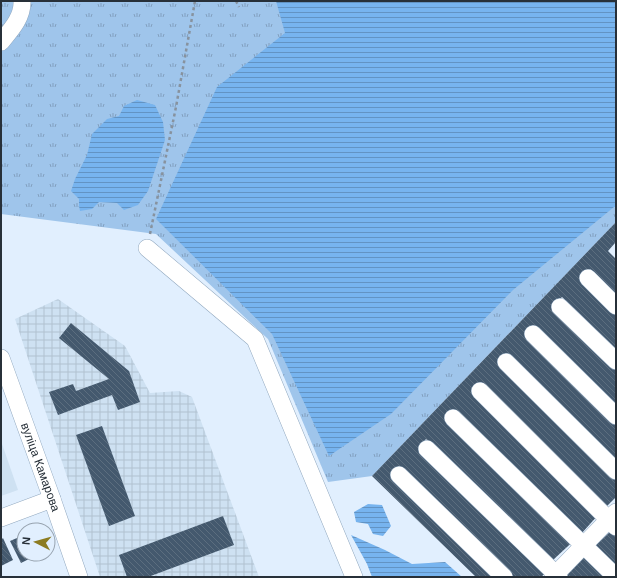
<svg xmlns="http://www.w3.org/2000/svg" width="617" height="578" font-family="Helvetica,sans-serif">
<style>
.built{fill:#cee1f2}
.industrial{fill:url(#industrial-grid)}
.grass{fill:url(#grass-tufts)}
.water{fill:url(#water-rules)}
.building{fill:url(#building-back-hatch)}
.lines{fill:none;stroke-linecap:round;stroke-linejoin:round}
.minor-casing{stroke:#91a8bf;stroke-width:18}
.path{stroke:#87929e;stroke-width:2.5;stroke-dasharray:3 3;stroke-linecap:butt}
.minor{stroke:#fff;stroke-width:17}
.labels{text-anchor:middle;dominant-baseline:central;stroke-width:4;stroke-linejoin:round;paint-order:stroke}
.street-label{font-size:12px;fill:#273039;stroke:#e1effe}
</style>
<defs>
<pattern id="industrial-grid" width="8" height="8" patternUnits="userSpaceOnUse"><rect width="8" height="8" fill="#cee1f2"/><path d="M0 4h8M4 0v8" fill="none" stroke="#b1c1d0"/></pattern>
<pattern id="grass-tufts" width="24" height="20" patternUnits="userSpaceOnUse"><rect width="24" height="20" fill="#9fc5eb"/><path d="M3 7l-1-3M5 7V3M7 7l1-3M15 17l-1-3M17 17v-4M19 17l1-3" fill="none" stroke="#82a0bf"/></pattern>
<pattern id="water-rules" width="6" height="5" patternUnits="userSpaceOnUse"><rect width="6" height="5" fill="#77b4ef"/><path d="M0 2.5h6" fill="none" stroke="#6293c3"/></pattern>
<pattern id="building-back-hatch" width="6" height="6" patternUnits="userSpaceOnUse"><rect width="6" height="6" fill="#44596e"/><path d="M-1 5l2 2M0 0l6 6M5-1l2 2" fill="none" stroke="#5c6e7f"/></pattern>
</defs>
<rect width="100%" height="100%" fill="#e1effe"/>
<polygon class="built" points="1,441 18,490 1,496"/>
<polygon class="industrial" points="58,299 125,346 150,393 179,391 192,397 259,577 100,577 15,319"/>
<polygon class="grass" points="1,1 616,1 616,222 372,476 328,482 268,339 156,234 1,214"/>
<g class="water">
<polygon points="276,1 616,1 616,207 614,207 513,290 391,414 329,456 272,334 156,219 217,87 285,33"/>
<polygon points="137,100 155,105 163,122 165,140 148,191 138,205 124,210 117,203 99,202 92,209 80,211 79,206 79,199 71,191 75,179 87,155 92,134 107,119 119,116 124,106"/>
<polygon points="368,504 382,505 391,526 383,536 373,534 368,524 356,522 354,512"/>
<polygon points="351,535 385,550 412,564 445,562 462,577 372,577 367,564"/>
</g>
<g class="building">
<polygon points="616,222 616,244 615,243 608,251 616,259 616,295 590,269 581,279 616,313 616,349 562,297 553,307 616,368 616,497 607,506 481,382 472,390 599,514 581,534 553,560 426,439 418,448 548,571 541,577 514,577 400,468 495,577 476,577 372,476"/>
<polygon points="71,323 129,371 140,402 118,410 112,395 58,415 49,392 73,384 76,391 109,379 59,338"/>
<polygon points="102,426 135,516 109,526 76,435"/>
<polygon points="223,516 234,545 148,577 127,577 119,555"/>
<polygon points="612,530 616,534 616,570 593,548"/>
<polygon points="24,535 24,554 34,554 35,556 21,563 10,541"/>
<polygon points="3,538 13,560 1,566 1,540"/>
<polygon points="584,556 606,577 568,577 566,575"/>
</g>
<g class="lines">
<g class="minor-casing">
<g id="minor">
<path d="M1,42C11,30 23,17 22,1"/>
<polyline points="147,248 255,339 354,577"/>
<polyline points="588,278 616,306"/>
<polyline points="560,307 616,361"/>
<polyline points="533,334 616,416"/>
<path id="s1" d="M1,358L52,499L79,577"/>
<polyline points="506,362 616,471"/>
<polyline points="480,391 616,527"/>
<polyline points="453,418 616,577"/>
<polyline points="427,449 559,577"/>
<polyline points="399,475 504,577"/>
<polyline points="1,518 52,499"/>
<polyline points="553,577 616,512"/>
</g>
</g>
<g class="path">
<polyline points="236,1 239,7"/>
<polyline points="150,234 176,107 195,1"/>
</g>
<use href="#minor" class="minor"/>
</g>
<g class="labels">
<g class="street-label">
<text stroke="none"><textPath href="#s1" startOffset="116">вуліца Камарова</textPath></text>
</g>
</g>
<rect width="617" height="578" fill="none" stroke="#273039" stroke-width="4"/>
<g transform="translate(36 542) rotate(276)"><circle r="19" fill="#e1effe" stroke="#97a3af"/>
<path d="M0-3L7 15L0 10L-7 15Z" fill="#8c7c21"/>
<text y="-6" font-size="11" font-weight="bold" text-anchor="middle" fill="#273039">N</text>
</g>
</svg>
